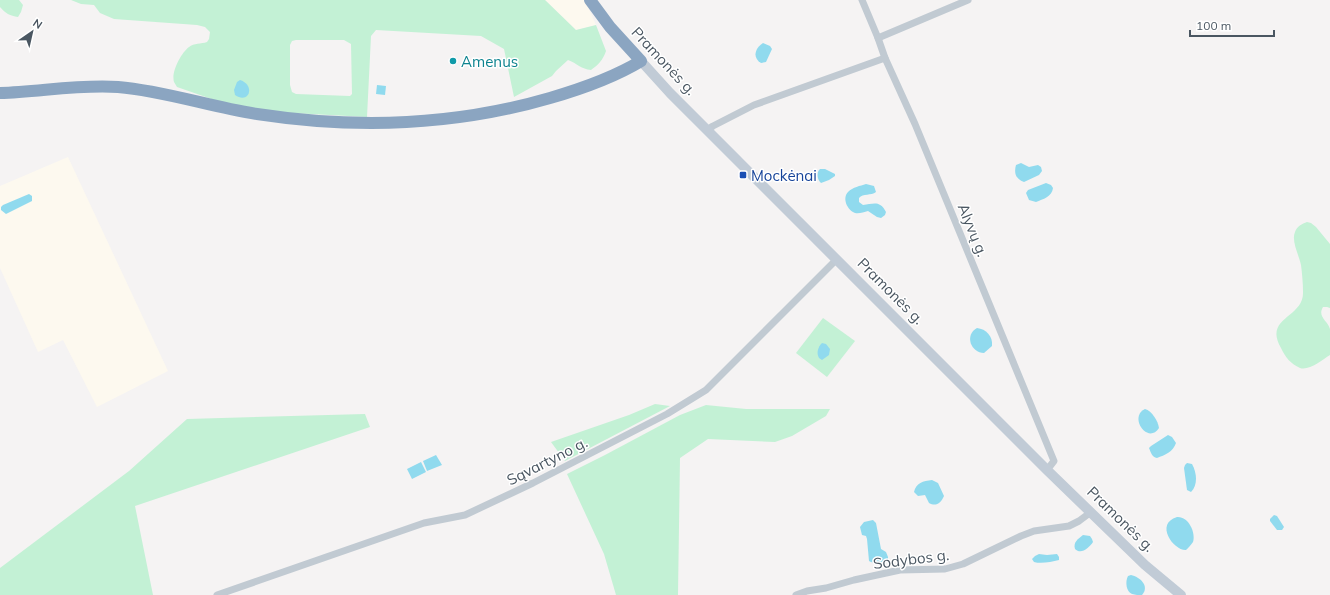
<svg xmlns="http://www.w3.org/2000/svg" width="1330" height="595" font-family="Mulish,sans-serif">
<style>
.commercial{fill:#fdf9ef}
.green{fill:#c3f1d5;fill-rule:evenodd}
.water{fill:#90daee}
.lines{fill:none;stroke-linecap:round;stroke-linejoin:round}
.street{stroke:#c1cad2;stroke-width:7}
.secondary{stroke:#c1cbd6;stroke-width:10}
.highway{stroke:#8ba5c1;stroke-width:12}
.culture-dot{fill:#0f9aa8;stroke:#fff;stroke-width:1.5}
.transit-dot{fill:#1a4fb4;stroke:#fff;stroke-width:1.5}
.labels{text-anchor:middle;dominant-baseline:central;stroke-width:3;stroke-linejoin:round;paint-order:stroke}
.culture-label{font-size:15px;fill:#0d838f;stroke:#fff;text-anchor:start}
.street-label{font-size:15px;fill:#4a5661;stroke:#fff}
.transit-label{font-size:15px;fill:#164399;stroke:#fff;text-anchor:start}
</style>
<rect width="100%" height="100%" fill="#f5f3f3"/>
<g class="commercial">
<polygon points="545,0 585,0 596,25 576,30"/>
<polygon points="68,157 168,371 97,407 63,340 38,352 0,268 0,186"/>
</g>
<g class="green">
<path d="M0,0H19L23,5L21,12L18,17C10,16 5,13 0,7Z"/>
<path d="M71,0H545L576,30L596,25L606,51C603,60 598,65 591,70C581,69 578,64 568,60L556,71L552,76L514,97L504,49L481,36L376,30L371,36L367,117L273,112L223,103L177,87C176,85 175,84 174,82C171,72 181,53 189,47C194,43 201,44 207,42L209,39L210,32L205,27L197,25L114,19L100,13L94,5L81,4ZM296,40H344L351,44L352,94L350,96L296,94L292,92L290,85V45L292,41Z"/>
<path d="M1307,222L1311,223L1316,227L1330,244V308L1327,307H1323C1317,317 1328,321 1330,329C1330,337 1330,347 1330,355C1322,360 1309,371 1300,368C1291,364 1285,357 1281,348C1263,317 1304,318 1303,292C1303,283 1302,273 1301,265C1299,255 1291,241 1295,232C1297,226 1302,224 1307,222Z"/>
<polygon points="823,318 855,341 827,377 796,353"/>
<polygon points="655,404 670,406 565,461 551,442 629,415"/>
<polygon points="706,405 746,409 830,409 826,416 792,436 775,442 708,439 680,458 678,595 616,595 604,554 567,474 605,455 680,415"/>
<polygon points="365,414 370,427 135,506 153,595 0,595 0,568 129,471 187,419"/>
</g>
<g class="water">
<path d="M763,43L770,46L772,49L766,62L761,63C752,58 755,48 763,43Z"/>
<path d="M240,80C256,85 249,105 235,95L234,90L237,82Z"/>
<polygon points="377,85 386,86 385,95 376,94"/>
<path d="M1021,163L1029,167L1038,165L1041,167L1042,171L1039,175L1024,182C1015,179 1014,172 1016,165Z"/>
<path d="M820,169H825L835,174V176L829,180L821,183C817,179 816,173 820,169Z"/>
<path d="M1046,183L1051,185L1053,188C1052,197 1043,199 1036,202L1029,200L1026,193L1028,190Z"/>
<path d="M866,184L874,186L876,192C871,196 863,193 859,198V202L863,205C873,204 880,200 886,212L885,215L881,218L877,217L868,211C864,212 859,214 855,213C847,210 842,198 848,192C853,187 860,186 866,184Z"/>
<polygon points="29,194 32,196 32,201 6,214 1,210 1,207 3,205"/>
<path d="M977,328C986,329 993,336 992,346L984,353C971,353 964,335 977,328Z"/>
<path d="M822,343L826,344L830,349L829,355L822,360L819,358C816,353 818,347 822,343Z"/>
<path d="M1145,409C1152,411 1158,421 1159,428C1148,445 1128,417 1145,409Z"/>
<path d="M1168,435L1172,437L1176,443C1173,452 1165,455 1157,458C1152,457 1151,453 1149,448L1151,446Z"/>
<polygon points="436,455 442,465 427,471 423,461"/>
<polygon points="421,462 426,472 412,479 407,469"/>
<path d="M1187,463L1192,464C1197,473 1198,485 1191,492L1187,490L1184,468L1185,465Z"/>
<path d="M932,480L938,483L944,496C941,503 936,507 929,503L925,495L918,496L914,492C916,483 923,481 932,480Z"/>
<polygon points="1274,515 1277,516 1284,527 1282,530 1277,530 1270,521 1270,519"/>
<path d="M1177,517C1188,516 1196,532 1193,542C1191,545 1189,547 1186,550C1174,551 1154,524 1177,517Z"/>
<path d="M873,520L876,523L881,549L886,552L888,557V560C883,564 874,564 869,561L867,539L866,536L862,535L860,527L864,522Z"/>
<path d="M1083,535L1090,536L1092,539L1093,542C1089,548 1081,555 1075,549C1073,542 1078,539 1083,535Z"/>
<path d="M1039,554L1047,555L1057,554L1059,557V560C1051,562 1041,564 1034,562L1032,559L1035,556Z"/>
<path d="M1131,575C1140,577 1150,586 1142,595C1139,595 1135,595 1132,594C1126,592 1125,581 1128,576Z"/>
</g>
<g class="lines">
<g class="street">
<polyline points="862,0 878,38 885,58 915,124 1054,461 1047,470"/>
<polyline points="878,38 968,0"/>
<polyline points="707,130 713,126 754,105 885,58"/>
<polyline points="217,595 424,523 465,515 533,483 667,414 706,390 836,260"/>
<polyline points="796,595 807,591 826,588 854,580 900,570 945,569 963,564 1021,536 1034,531 1069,526 1079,521 1091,512"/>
</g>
<polyline class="secondary" points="641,61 670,93 1047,470 1145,565 1181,595"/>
<path class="highway" d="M0,93C39,92 79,84 118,87C166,91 210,107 257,114C355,129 454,126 550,98C581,89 613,78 641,61L610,27L590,0"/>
</g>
<circle class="culture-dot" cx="453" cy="61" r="4"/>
<rect class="transit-dot" x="739" y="171" width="8" height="8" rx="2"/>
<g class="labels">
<g class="culture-label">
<text x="461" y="61">Amenus</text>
</g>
<g class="street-label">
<text transform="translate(664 61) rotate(47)">Pramonės g.</text>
<text transform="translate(973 230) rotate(68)">Alyvų g.</text>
<text transform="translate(891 291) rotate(45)">Pramonės g.</text>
<text transform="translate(547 461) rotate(-27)">Sąvartyno g.</text>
<text transform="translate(1121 519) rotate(44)">Pramonės g.</text>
<text transform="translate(911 559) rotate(-7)">Sodybos g.</text>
</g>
<g class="transit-label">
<text x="751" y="175">Mockėnai</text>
</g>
</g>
<g transform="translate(32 32) rotate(34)" stroke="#ffffff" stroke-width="3" paint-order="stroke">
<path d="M0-3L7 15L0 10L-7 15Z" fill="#4a5661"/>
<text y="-6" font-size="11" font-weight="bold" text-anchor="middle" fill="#4a5661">N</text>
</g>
<path d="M1190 30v6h84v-6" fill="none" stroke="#4a5661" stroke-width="2"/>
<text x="1196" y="30" font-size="12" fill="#4a5661" stroke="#ffffff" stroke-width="3" paint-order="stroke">100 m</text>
</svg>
